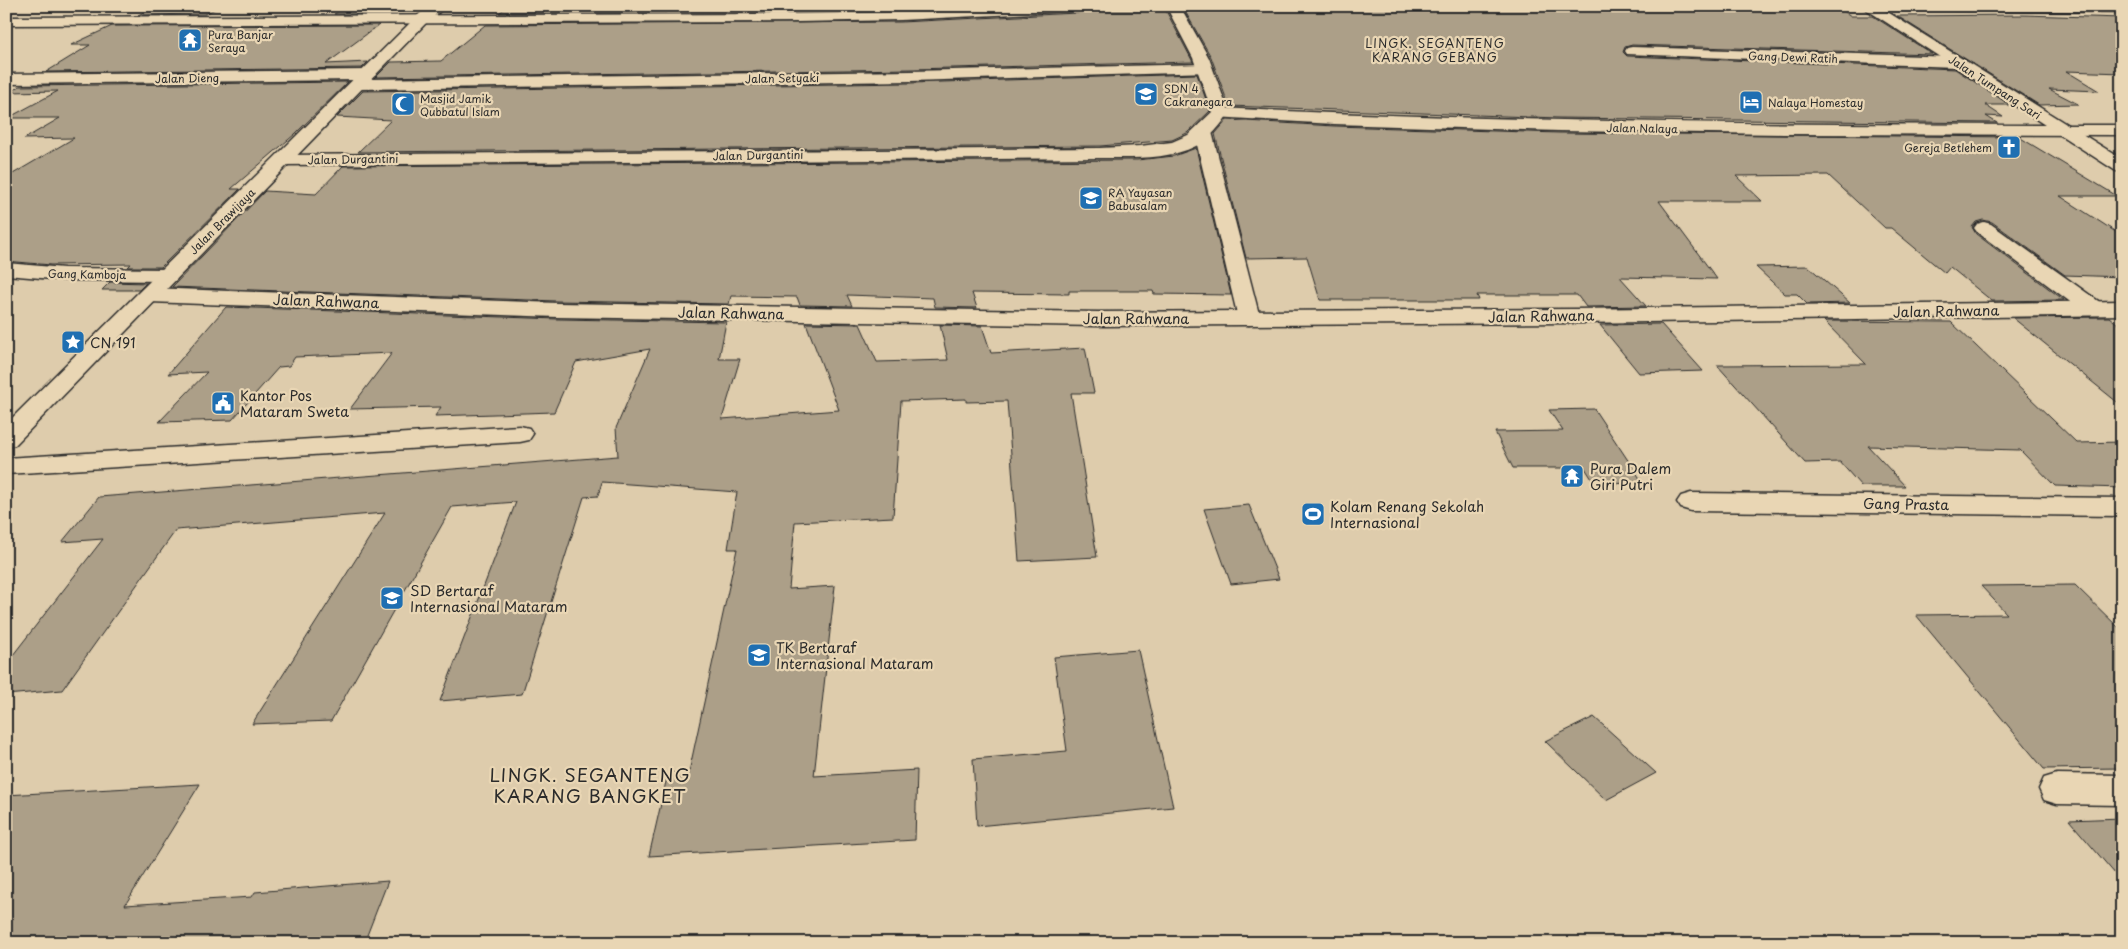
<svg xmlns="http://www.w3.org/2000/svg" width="2128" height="949" font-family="'Playpen Sans',sans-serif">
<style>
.building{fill:#ac9f88;stroke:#2b2b2b}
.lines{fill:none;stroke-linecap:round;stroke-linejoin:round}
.street-casing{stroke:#2b2b2b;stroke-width:3}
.secondary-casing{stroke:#2b2b2b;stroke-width:3}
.primary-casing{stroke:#2b2b2b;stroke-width:3}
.street{fill:#e9d6b4;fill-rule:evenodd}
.secondary{fill:#e9d6b4;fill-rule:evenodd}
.primary{fill:#e9d6b4;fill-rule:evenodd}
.labels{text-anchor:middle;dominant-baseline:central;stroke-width:4.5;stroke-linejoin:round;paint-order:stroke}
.far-poi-label{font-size:11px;fill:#2b2b2b;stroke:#e9d6b4;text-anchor:start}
.far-street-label{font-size:11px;fill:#2b2b2b;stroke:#e9d6b4}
.far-neighbourhood-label{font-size:12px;letter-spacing:1px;fill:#2b2b2b;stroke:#e9d6b4}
.street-label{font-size:14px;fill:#2b2b2b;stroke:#e9d6b4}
.poi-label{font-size:14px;fill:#2b2b2b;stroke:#e9d6b4;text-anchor:start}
.near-neighbourhood-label{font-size:18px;letter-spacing:1px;fill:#2b2b2b;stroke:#e9d6b4}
</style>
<rect width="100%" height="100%" fill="#deccac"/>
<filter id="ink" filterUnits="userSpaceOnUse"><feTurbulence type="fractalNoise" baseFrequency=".02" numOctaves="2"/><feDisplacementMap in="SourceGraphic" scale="10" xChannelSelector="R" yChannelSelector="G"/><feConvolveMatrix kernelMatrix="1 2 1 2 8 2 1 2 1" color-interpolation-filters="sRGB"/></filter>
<g filter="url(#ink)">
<g class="building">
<polygon points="156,6 221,6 205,14 138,15"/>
<polygon points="346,6 394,6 383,14 334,14"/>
<polygon points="508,6 672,6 665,13 499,13"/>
<polygon points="755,6 897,6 898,10 908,10 751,12"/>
<polygon points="1182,6 1500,6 1748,9 1744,6 1839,8 1851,16 1873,16 1932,54 1632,45 1625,47 1623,52 1627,56 1955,69 2010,105 1985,105 2003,117 1986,116 1997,123 1559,118 1229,106 1211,57"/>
<polygon points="1164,7 1193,62 911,69 376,77 391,62 441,61 485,25 901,22 1077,13 1090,10 1139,10 1138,8"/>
<polygon points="2023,15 2122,18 2122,73 2066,71 2099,91 2049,89 2078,104 2039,105 1897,16"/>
<polygon points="379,25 326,64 368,62 362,68 46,72 90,45 71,45 112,26"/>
<polygon points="1197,74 1210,111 1187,133 1172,140 1100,146 358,152 391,120 337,117 363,91 911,83"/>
<polygon points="348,82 295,134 231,189 240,189 161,267 128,267 131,264 51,265 6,261 6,178 74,138 24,139 60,118 8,118 58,91 10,92 20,86"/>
<polygon points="1227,120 1334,126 1559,133 2019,137 2117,196 2060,196 2122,236 2122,277 2065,275 1992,222 1983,220 1976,222 1972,227 1976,234 2064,300 1992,301 1950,267 1945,273 1891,228 1885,228 1828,175 1736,176 1762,201 1659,201 1717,279 1620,277 1646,306 1586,307 1577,295 1477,295 1479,300 1320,300 1307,257 1246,258 1215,134"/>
<polygon points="1196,148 1231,295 1154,294 1153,291 1069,291 1069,294 972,293 977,308 935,307 933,298 847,295 852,306 800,305 797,297 731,296 729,304 557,301 172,287 265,191 316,194 343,166 1137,160 1174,156"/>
<polygon points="1808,266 1850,303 1807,304 1797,294 1785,294 1756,267"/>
<polygon points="110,282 146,283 139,290 102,290"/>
<polygon points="226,307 557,319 726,322 719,359 740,359 722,419 839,410 806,323 860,324 877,362 948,360 940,325 982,326 991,353 1085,348 1094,393 1071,393 1097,557 1019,561 1007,401 966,402 966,399 901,401 893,517 795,522 789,589 835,586 814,776 917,770 915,840 649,856 668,773 689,772 737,549 728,549 737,492 602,482 598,496 584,497 522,694 440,701 516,502 452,507 331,721 252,724 385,513 176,530 62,690 6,695 6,664 103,539 62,542 99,497 618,456 616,428 650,349 576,362 554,412 435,416 441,407 350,409 392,353 295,357 289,366 279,367 232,420 159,422 207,372 168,374"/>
<polygon points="2109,317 2122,327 2122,406 2013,318"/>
<polygon points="1824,321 1951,322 2077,443 2122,442 2122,488 2055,486 2020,450 1868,446 1905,486 1861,486 1840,462 1805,463 1717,365 1866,364"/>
<polygon points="1661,324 1703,371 1639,373 1600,325"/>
<polygon points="1594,409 1643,483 1595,484 1585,468 1513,468 1495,432 1563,431 1549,410"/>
<polygon points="1249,505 1279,579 1231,584 1204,509"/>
<polygon points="2075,585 2122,631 2122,768 2044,769 1916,615 2007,614 1981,586"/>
<polygon points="1138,650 1173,807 977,826 973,759 1067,751 1054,657"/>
<polygon points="1594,717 1656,773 1606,800 1545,741"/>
<polygon points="200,784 125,905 252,897 255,892 388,881 364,943 6,943 6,795"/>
<polygon points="2122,818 2122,882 2069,820"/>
</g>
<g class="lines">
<g class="street-casing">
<g id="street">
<polygon points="1006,6 1094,6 1087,10 901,20 797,22 6,25 6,17 797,14 901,12"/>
<polygon points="1947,6 2122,6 2122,12 1954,10"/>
<polygon points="1632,47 1955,57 1960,59 1963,62 1960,65 1955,67 1627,54 1625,51 1627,48"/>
<polygon points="1205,64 1210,66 1213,69 1210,72 911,81 359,89 353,87 351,84 357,80 6,84 6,74 368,70 374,72 376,75 370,79 911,71"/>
<path d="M1221,108C1521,123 1821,125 2122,125V135L1784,134L1559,131L1334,124L1215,117L1213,113L1215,109Z"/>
<polygon points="1203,127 1209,128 1212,132 1260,318 1257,323 1249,325 1241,323 1238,318 1194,132 1197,128"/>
<polygon points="1984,222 1991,224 2101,303 2104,308 2101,313 2093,315 2085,313 1977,232 1974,228 1977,224"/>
<polygon points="6,263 64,268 168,269 176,270 179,275 176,280 168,281 64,280 6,275"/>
<polygon points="520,426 529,428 533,434 529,440 520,442 6,474 6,458"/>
<polygon points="1691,493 2122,498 2122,516 1691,511 1681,508 1677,502 1681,496"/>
<polygon points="2057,774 2122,775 2122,805 2057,804 2044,800 2039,789 2044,778"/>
</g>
</g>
<g class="secondary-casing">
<g id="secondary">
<path d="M1166,6H1180L1209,58L1229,113C1222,124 1209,140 1196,146C1168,160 1131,158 1100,158L283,165L277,164L274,160L277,156L283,155L1100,148L1140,146L1172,142L1188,135L1212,112L1193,58Z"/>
<polygon points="1861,6 1878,6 2122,159 2122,172 2116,171"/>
<polygon points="150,288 557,303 1098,312 1577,309 2122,301 2122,315 1577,323 1098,326 557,317 150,302 142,300 139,295 142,290"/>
</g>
</g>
<g class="primary-casing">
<polygon id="primary" points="430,6 446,6 428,21 15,445 6,447 6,424 418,15"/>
</g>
<use href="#street" class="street"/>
<use href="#secondary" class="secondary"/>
<use href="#primary" class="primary"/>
</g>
</g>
<defs>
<g id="temple-square" transform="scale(1.25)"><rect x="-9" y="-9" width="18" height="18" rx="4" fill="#1f6fb2" stroke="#e9d6b4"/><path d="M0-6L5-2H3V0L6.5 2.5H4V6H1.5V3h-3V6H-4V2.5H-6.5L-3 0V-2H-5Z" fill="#fff"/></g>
<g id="school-square" transform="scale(1.25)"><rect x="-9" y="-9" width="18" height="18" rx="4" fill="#1f6fb2" stroke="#e9d6b4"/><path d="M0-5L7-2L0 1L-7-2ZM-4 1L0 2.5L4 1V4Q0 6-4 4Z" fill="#fff"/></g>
<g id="hotel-square" transform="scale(1.25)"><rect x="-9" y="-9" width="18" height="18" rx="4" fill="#1f6fb2" stroke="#e9d6b4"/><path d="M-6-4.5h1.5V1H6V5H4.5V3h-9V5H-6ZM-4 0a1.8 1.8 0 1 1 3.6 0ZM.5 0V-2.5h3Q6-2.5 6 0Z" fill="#fff"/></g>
<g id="mosque-square" transform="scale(1.25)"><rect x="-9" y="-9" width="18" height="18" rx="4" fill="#1f6fb2" stroke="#e9d6b4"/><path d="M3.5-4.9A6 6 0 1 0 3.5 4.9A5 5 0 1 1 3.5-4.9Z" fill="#fff"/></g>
<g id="church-square" transform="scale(1.25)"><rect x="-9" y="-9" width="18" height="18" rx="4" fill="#1f6fb2" stroke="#e9d6b4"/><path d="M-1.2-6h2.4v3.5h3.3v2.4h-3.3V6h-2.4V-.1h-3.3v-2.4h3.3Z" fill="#fff"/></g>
<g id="sight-square" transform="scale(1.25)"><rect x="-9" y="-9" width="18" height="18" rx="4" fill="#1f6fb2" stroke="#e9d6b4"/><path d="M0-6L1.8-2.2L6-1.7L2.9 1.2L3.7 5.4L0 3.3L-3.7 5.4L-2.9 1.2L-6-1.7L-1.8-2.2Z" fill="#fff"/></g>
<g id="civic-square" transform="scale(1.25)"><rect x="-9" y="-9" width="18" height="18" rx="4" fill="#1f6fb2" stroke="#e9d6b4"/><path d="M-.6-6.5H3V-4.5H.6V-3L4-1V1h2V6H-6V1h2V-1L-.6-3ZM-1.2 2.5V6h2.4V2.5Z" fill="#fff"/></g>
<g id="stadium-square" transform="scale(1.25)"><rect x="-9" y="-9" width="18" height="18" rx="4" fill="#1f6fb2" stroke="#e9d6b4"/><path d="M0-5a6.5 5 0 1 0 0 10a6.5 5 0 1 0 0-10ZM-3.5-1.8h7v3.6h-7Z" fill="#fff"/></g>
</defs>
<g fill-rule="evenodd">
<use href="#temple-square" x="190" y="40"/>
<use href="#school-square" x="1146" y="94"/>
<use href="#hotel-square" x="1751" y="102"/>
<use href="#mosque-square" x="403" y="104"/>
<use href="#church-square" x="2009" y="147"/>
<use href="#school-square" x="1091" y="198"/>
<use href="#sight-square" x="73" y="342"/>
<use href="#civic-square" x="223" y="403"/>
<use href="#temple-square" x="1572" y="476"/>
<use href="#stadium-square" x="1313" y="514"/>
<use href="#school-square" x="392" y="598"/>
<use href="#school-square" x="759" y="655"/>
</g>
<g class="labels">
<g class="far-poi-label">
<text x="208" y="34">Pura Banjar<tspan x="208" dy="13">Seraya</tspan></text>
<text x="1164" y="88">SDN 4<tspan x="1164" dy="13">Cakranegara</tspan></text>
<text x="420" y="98">Masjid Jamik<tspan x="420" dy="13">Qubbatul Islam</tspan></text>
<text x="1768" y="102">Nalaya Homestay</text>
<text x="1992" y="147" text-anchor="end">Gereja Betlehem</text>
<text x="1108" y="192">RA Yayasan<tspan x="1108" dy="13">Babusalam</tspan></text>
</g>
<g class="far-street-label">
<text transform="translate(1793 57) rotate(2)">Gang Dewi Ratih</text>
<text transform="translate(187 78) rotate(-1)">Jalan Dieng</text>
<text transform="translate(782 78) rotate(-1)">Jalan Setyaki</text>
<text transform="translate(1995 87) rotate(33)">Jalan Tumpang Sari</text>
<text transform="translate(1642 128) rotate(1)">Jalan Nalaya</text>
<text transform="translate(758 155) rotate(-1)">Jalan Durgantini</text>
<text transform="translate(353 159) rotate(-1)">Jalan Durgantini</text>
<text transform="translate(222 221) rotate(-45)">Jalan Brawijaya</text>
<text transform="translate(87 274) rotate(1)">Gang Kamboja</text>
</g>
<g class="far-neighbourhood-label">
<text x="1435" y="43">LINGK. SEGANTENG<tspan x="1435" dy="14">KARANG GEBANG</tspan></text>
</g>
<g class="street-label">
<text transform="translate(326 301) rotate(2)">Jalan Rahwana</text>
<text transform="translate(1946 311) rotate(-1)">Jalan Rahwana</text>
<text transform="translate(731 313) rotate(1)">Jalan Rahwana</text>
<text transform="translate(1541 316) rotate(-1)">Jalan Rahwana</text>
<text x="1136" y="318">Jalan Rahwana</text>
<text transform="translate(1906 504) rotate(1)">Gang Prasta</text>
</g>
<g class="poi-label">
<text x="90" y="342">CN 191</text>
<text x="240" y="395">Kantor Pos<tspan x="240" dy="16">Mataram Sweta</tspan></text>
<text x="1590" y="468">Pura Dalem<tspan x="1590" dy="16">Giri Putri</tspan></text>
<text x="1330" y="506">Kolam Renang Sekolah<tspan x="1330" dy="16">Internasional</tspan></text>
<text x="410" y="590">SD Bertaraf<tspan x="410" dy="16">Internasional Mataram</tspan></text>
<text x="776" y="647">TK Bertaraf<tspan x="776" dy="16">Internasional Mataram</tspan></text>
</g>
<g class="near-neighbourhood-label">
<text x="590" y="774">LINGK. SEGANTENG<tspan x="590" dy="21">KARANG BANGKET</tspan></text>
</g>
</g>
<rect width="2128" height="949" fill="none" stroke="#e9d6b4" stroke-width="25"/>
<rect x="12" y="12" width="2103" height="924" fill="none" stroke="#2b2b2b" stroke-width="2" filter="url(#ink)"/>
</svg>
